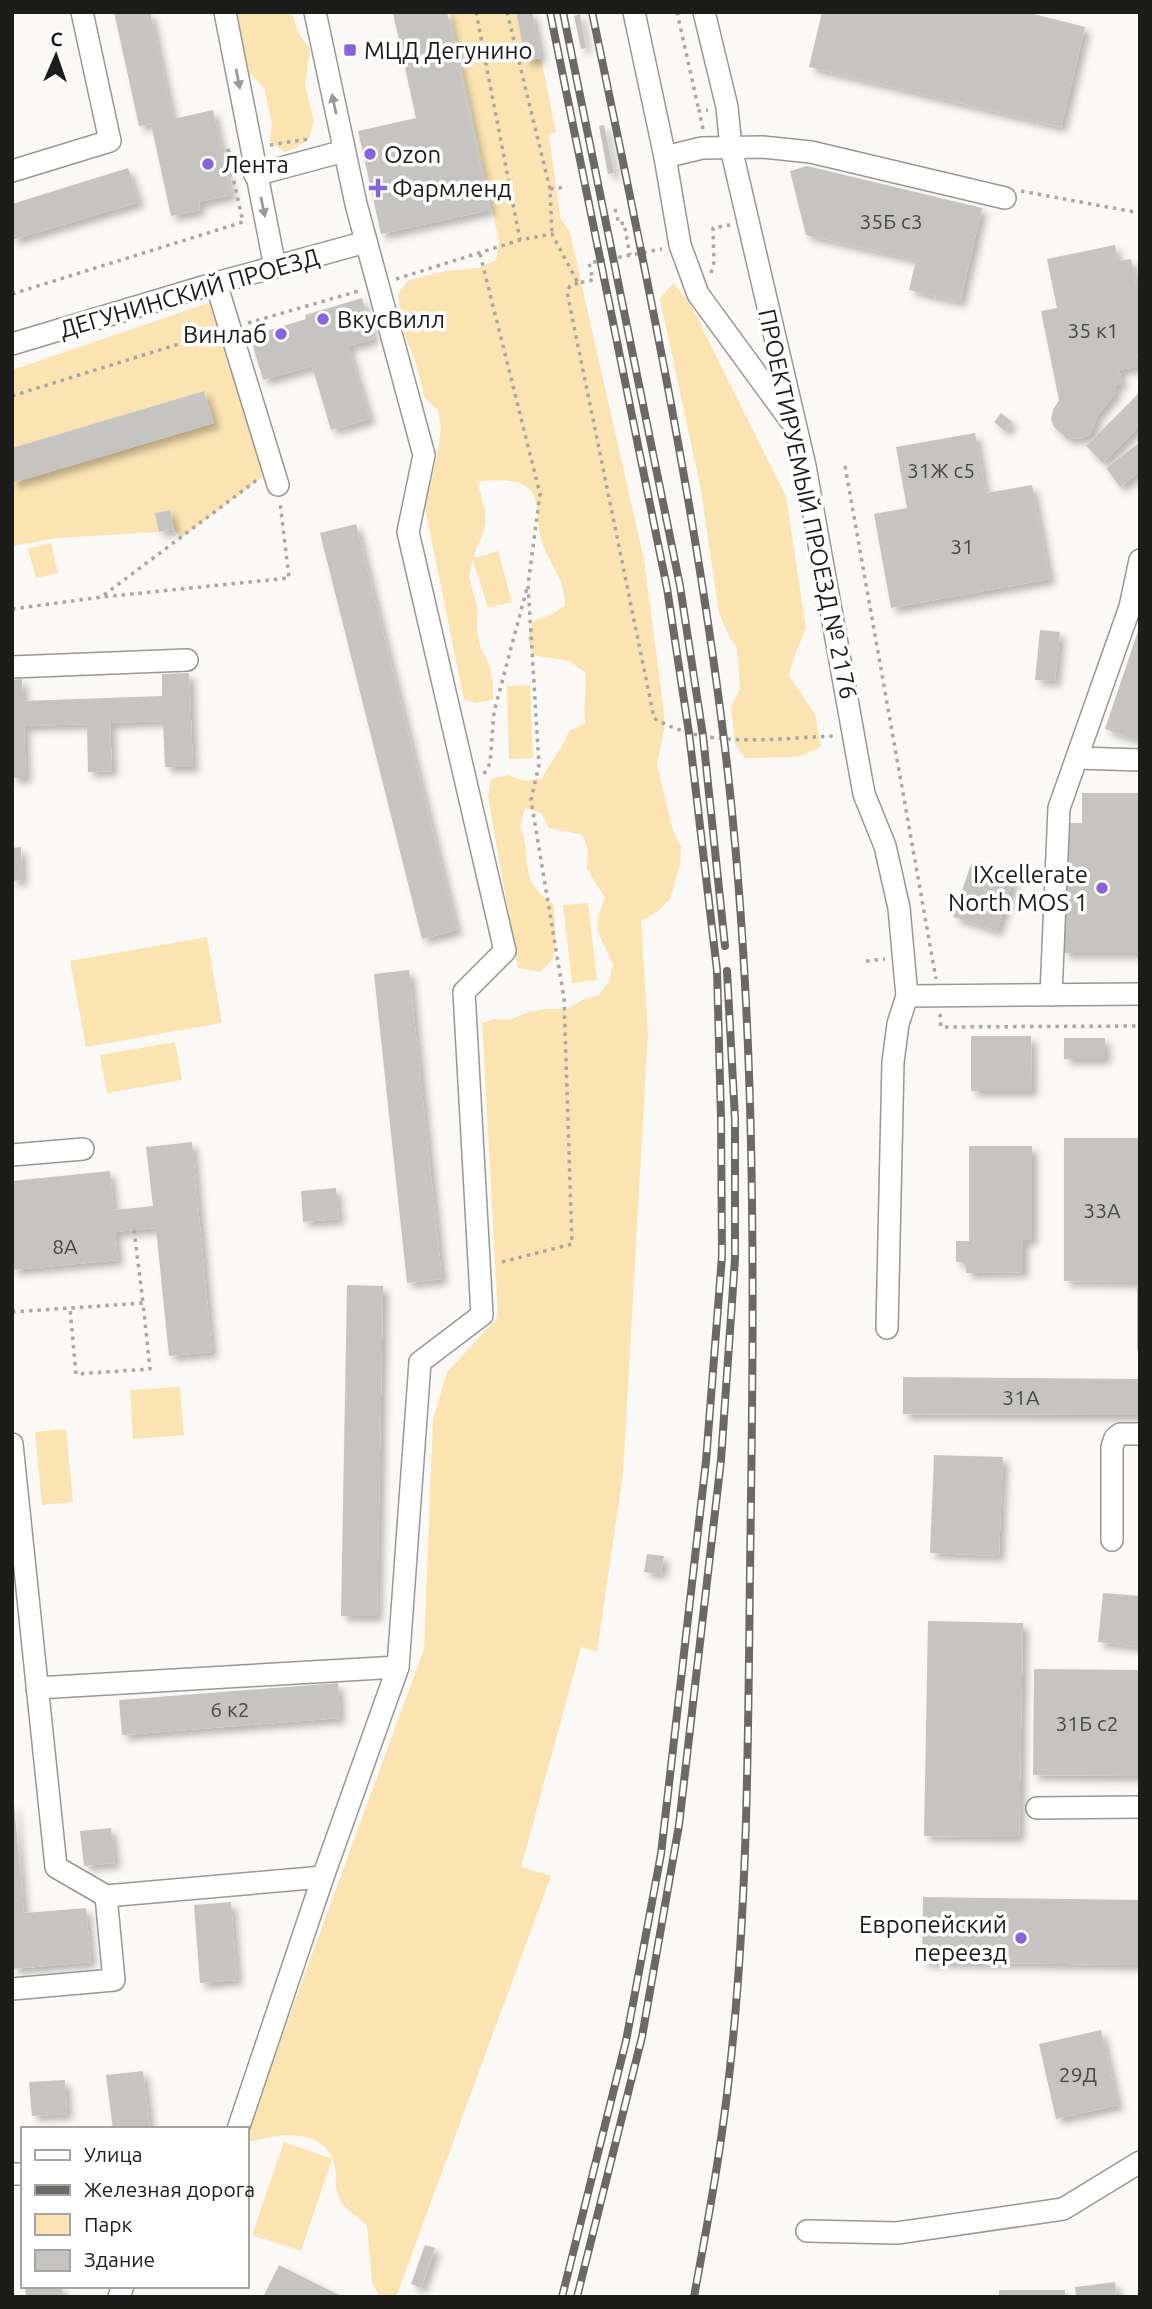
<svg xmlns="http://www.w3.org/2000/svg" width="1152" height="2309" font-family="Ubuntu,sans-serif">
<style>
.green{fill:#fbe3b2}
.building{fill:#c6c4c1;filter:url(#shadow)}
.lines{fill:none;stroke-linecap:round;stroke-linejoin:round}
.minor-casing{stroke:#989793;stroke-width:24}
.path{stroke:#a8a7a3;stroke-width:3.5;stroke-dasharray:3.5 5;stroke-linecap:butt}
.minor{stroke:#fff;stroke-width:21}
.rail-casing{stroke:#6a6966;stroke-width:8}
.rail{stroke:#fff;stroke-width:5;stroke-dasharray:16;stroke-linecap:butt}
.oneway{fill:#999998}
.poi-dot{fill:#8962dd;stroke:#fff;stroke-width:2.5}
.labels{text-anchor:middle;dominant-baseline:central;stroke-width:7;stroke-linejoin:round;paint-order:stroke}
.number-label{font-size:21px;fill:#464644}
.poi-label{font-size:24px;fill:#1c1c1a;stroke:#fff;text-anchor:start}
.street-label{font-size:24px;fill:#1c1c1a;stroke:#fff}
</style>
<defs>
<filter id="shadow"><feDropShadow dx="5.5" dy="5.5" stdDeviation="3.5" flood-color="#0004"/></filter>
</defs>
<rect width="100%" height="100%" fill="#fbf9f5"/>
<g class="green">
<polygon points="234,12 291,12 299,34 310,49 305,85 314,121 309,139 294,149 284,152 270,141 272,123 264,88 247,70"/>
<path d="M450,12H516L526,61L541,58L556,132L549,134L560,217L570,233L644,560L664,712V730L657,765L673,831L681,847L680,865L670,899L657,912L641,921L648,1033L623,1474L597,1652L581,1647L521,1867L551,1876L396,2297H380L372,2283L367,2225C358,2217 344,2209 339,2198C334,2187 337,2177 335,2166C331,2142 307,2134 284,2135C272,2136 260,2141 247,2141V2132L424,1649L433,1419L447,1372L498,1317L482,1023L494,1019H512L529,1012L547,1009H567L582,1000L599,995L609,981L613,964C600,932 590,934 605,898L587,869L588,851L583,835L549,828L541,813L525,808L520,826C534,861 516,879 553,904C556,923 556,940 553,959L540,972L518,968L488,796L491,779L508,775L524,781L542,778C551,761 563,748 569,731L585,723C583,705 587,689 585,672L569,661L533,655L528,638L533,621L550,615L565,606C564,573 549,567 541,539C536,524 541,497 527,487C513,478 494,480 478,482C480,497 488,511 485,526C482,537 476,546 474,558L498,551L512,602L488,608L473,560L469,577L478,610L477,628L480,647L489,664L493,682V700L475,703L464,700L425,508L439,445L441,427L438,410L425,398L416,364L402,328L398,294L409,280L445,271L479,268L496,260L499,242Z"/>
<polygon points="673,283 690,303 786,497 806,628 794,657 789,676 815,714 821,747 799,757 745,758 735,744 731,706 740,689 737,648 730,638 719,613 701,490 660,299"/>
<polygon points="220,299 273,469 181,538 174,529 170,510 156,513 159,532 57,538 12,546 12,483 214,423 204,391 12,448 12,370"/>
<polygon points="51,543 58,573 36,578 28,549"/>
<polygon points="530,685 533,758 509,759 507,686"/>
<polygon points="588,903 597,980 572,983 563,905"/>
<polygon points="207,937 222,1023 86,1047 70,961"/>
<polygon points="175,1042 182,1080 107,1093 100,1055"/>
<polygon points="180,1387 184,1435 133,1439 130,1390"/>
<polygon points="66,1429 73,1502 42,1505 35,1432"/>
<polygon points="284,2142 332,2159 301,2251 252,2235"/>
</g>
<g class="building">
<polygon points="114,12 150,12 173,119 213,110 231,195 199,202 200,210 171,216 151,124 139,126"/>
<polygon points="447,12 490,210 381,234 358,131 416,118 393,13"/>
<polygon points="516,12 532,12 541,58 526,61"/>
<polygon points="822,12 1025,12 1085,27 1061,127 809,67"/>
<polygon points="580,14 586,48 581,49 574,16"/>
<polygon points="604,125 614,173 608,174 599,126"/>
<polygon points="807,166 982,208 960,302 909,290 916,260 806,235 790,171"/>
<polygon points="128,168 139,202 12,240 12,204"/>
<polygon points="1115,245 1118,261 1131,259 1136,284 1140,283 1140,349 1136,350 1140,366 1119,370 1122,383 1115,385 1116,392 1097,416 1091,433 1084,438 1067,439 1054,427 1051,419 1053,410 1059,400 1041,311 1057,308 1047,259"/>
<polygon points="362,298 374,339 348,346 370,419 331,430 312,366 263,380 250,336 306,319 305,315"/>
<polygon points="204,391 214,423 12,483 12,448"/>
<polygon points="1140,392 1140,425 1103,463 1086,446"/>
<polygon points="1001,413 1012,422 1005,431 994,422"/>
<polygon points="975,433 986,493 1032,485 1050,579 891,608 874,514 907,508 896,447"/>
<polygon points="1140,442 1140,471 1120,487 1106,468"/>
<polygon points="170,510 174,529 159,532 155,513"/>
<polygon points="356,524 457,930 422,939 320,533"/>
<polygon points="1139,628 1140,628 1140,741 1105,729"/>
<polygon points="1040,630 1060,632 1055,681 1035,680"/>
<polygon points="189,673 193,767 165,767 163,721 110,723 112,771 88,772 87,724 24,726 26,778 12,778 12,680 22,679 23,701 162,696 162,674"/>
<polygon points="1082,793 1140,793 1140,953 1063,953 1063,823 1082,823"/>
<polygon points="21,847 22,880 12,881 12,848"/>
<polygon points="971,864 1014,879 997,931 953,917"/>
<polygon points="409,970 442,1279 407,1283 374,974"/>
<polygon points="971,1036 1031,1036 1032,1091 971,1091"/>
<rect x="1064" y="1038" width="41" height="21"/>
<polygon points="1064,1138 1140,1138 1140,1350 1137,1350 1137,1282 1064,1281"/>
<polygon points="192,1142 212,1352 169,1356 156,1228 115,1232 118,1260 12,1270 12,1181 110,1171 114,1210 153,1206 146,1147"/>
<polygon points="969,1146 1032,1146 1032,1240 1023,1240 1023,1272 966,1273 966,1262 956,1262 956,1241 969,1241"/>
<polygon points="336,1188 339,1219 303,1222 301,1191"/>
<polygon points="347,1285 383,1286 377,1616 341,1616"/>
<polygon points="903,1377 1140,1379 1140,1415 903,1414"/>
<polygon points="934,1455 1003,1457 999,1556 930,1553"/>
<polygon points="647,1554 664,1556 661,1574 644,1572"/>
<polygon points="1103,1593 1140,1596 1140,1647 1098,1642"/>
<polygon points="928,1621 1023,1623 1019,1837 924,1836"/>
<polygon points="1034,1669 1140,1670 1140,1776 1033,1775"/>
<polygon points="338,1683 340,1718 122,1735 119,1700"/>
<polygon points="12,1804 14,1804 24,1913 86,1908 91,1962 12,1969"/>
<polygon points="111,1828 115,1863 84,1866 80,1831"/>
<polygon points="923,1897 1140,1900 1140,1965 922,1962"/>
<polygon points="231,1902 237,1980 200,1983 194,1905"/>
<polygon points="1101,2030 1118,2105 1056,2119 1039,2044"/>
<polygon points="143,2071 150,2129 113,2129 106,2075"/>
<polygon points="65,2080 67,2114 32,2116 29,2082"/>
<polygon points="425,2245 435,2248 421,2288 411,2284"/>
<polygon points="279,2265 343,2297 263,2297"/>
<polygon points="1115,2282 1117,2297 1076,2297 1075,2287"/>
<polygon points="25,2286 62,2286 63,2297 26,2297"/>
<rect x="999" y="2290" width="66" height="7"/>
</g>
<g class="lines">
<g class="minor-casing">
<g id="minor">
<polyline points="225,12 275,267"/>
<polyline points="634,12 665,157 680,245 698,294 790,420"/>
<polyline points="704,12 727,107 731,148 805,466 864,794 885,846 899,908 907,996 898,1024 893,1062 887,1328"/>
<polyline points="665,157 702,148 762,147 811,152 1005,198"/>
<polyline points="12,171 110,141 82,12"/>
<polyline points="255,175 344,151"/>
<polyline points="216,283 278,485"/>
<polyline points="12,344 216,283 366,242"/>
<polyline points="12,667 187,660"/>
<polyline points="1078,758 1140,760"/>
<polyline points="1051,995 1059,808 1130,607 1140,560"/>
<polyline points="907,996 1140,994"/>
<polyline points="12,1155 83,1149"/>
<polyline points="12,1444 56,1867 106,1896 323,1877"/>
<polyline points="1112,1540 1112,1447 1115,1438 1120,1434 1140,1434"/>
<polyline points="37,1688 398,1667"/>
<polyline points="1037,1808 1140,1807"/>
<polyline points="12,1989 114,1980 106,1896"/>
<polyline points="238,2129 323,1877 398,1667 420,1362 482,1315 464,992 505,951 408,532 424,455 356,204 315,12"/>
<polyline points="12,2174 23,2174"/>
<polyline points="807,2231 897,2233 1063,2209 1140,2162"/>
<polyline points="119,2297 123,2286"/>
</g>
</g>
<g class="path">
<polyline points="476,12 520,240"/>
<polyline points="507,12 550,189 552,234"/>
<polyline points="677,12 699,111"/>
<polyline points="703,129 699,111 708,110"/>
<polyline points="270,145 308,139"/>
<polyline points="550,189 567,187"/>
<polyline points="1021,191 1140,213"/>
<polyline points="615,209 619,224 624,223 630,255"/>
<polyline points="480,254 540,494 528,585 539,765 531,800 564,998 572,1244 498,1263"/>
<polyline points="711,273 714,262 713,228 730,225"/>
<polyline points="396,279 520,240 552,234 578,283 593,280 589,263 662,249"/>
<path d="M578,283L570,286L567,292L654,718C707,750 775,738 834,736"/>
<polyline points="12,294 243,222 227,151 233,149"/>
<polyline points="248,323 362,290"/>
<polyline points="12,396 214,333"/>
<polyline points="845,466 936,979"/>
<polyline points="104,595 257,480"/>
<polyline points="12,609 102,597 289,578 280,502"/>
<polyline points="484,774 490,763 494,712 527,588"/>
<polyline points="866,961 885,959"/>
<polyline points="940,1014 941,1027 1140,1026"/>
<polyline points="134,1230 143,1303"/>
<polyline points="12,1312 143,1303 150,1369 76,1374 70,1308"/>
</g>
<use href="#minor" class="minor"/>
<g class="rail-casing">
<g id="rail">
<polyline points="550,12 667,588 689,733 717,970 721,1118 722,1256 706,1461 661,1854 626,2041 562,2297"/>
<polyline points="563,12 680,586 703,736 725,946"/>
<path d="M592,12C642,254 694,495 724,740C758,1016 754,1294 750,1572C748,1737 748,1904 730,2068C722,2145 708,2221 694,2297"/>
<polyline points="577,2297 642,2037 679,1825 721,1460 735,1259 735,1119 727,971"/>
</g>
</g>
<use href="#rail" class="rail"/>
</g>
<defs><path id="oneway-solid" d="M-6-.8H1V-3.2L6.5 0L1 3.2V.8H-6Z" transform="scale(1.75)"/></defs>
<g class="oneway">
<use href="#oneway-solid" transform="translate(238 79) rotate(79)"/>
<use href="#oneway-solid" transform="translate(334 104) rotate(-102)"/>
<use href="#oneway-solid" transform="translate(263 207) rotate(78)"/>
</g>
<g class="poi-dot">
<rect x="343" y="43" width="14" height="14" rx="3.5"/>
<circle cx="370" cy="154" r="7"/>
<circle cx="208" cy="164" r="7"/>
<path d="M374.5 177.5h7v7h7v7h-7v7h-7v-7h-7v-7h7z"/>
<circle cx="323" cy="319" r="7"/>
<circle cx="281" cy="334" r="7"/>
<circle cx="1102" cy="888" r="7"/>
<circle cx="1021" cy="1938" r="7"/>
</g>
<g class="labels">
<g class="number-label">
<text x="891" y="221">35Б с3</text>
<text x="1093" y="330">35 к1</text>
<text x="941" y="470">31Ж с5</text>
<text x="962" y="546">31</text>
<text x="1102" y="1210">33А</text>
<text x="65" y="1246">8А</text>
<text x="1021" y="1397">31А</text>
<text x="230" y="1709">6 к2</text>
<text x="1087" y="1723">31Б с2</text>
<text x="1078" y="2074">29Д</text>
</g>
<g class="poi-label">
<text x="364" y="50">МЦД Дегунино</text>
<text x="384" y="154">Ozon</text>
<text x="222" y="164">Лента</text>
<text x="392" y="188">Фармленд</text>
<text x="337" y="319">ВкусВилл</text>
<text x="267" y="334" text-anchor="end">Винлаб</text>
<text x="1088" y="874" text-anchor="end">IXcellerate<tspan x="1088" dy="28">North MOS 1</tspan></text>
<text x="1007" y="1924" text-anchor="end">Европейский<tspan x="1007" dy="28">переезд</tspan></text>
</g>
<g class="street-label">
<text transform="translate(189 293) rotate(-16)">ДЕГУНИНСКИЙ ПРОЕЗД</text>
<text transform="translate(808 504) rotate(78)">ПРОЕКТИРУЕМЫЙ ПРОЕЗД № 2176</text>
</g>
</g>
<rect width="1152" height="2309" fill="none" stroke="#1c1c1a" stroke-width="28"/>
<rect x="21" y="2127" width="228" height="161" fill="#ffffff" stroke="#a4a4a3" stroke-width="2"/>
<rect x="35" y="2150" width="35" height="10" fill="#ffffff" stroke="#a4a4a3" stroke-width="2"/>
<text x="84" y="2162" font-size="21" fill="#1c1c1a">Улица</text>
<rect x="35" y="2185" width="35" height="10" fill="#6a6966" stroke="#a4a4a3" stroke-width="2"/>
<text x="84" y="2197" font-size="21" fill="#1c1c1a">Железная дорога</text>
<rect x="35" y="2214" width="35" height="21" fill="#fbe3b2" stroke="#a4a4a3" stroke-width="2"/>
<text x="84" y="2232" font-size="21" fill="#1c1c1a">Парк</text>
<rect x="35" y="2250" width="35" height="21" fill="#c6c4c1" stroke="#a4a4a3" stroke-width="2"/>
<text x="84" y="2267" font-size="21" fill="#1c1c1a">Здание</text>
<g transform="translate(56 56) rotate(2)" stroke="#ffffff" stroke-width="5" paint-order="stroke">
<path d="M0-5L12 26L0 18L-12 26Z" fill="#1c1c1a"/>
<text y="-10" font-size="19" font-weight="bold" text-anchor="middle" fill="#1c1c1a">С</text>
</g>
</svg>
